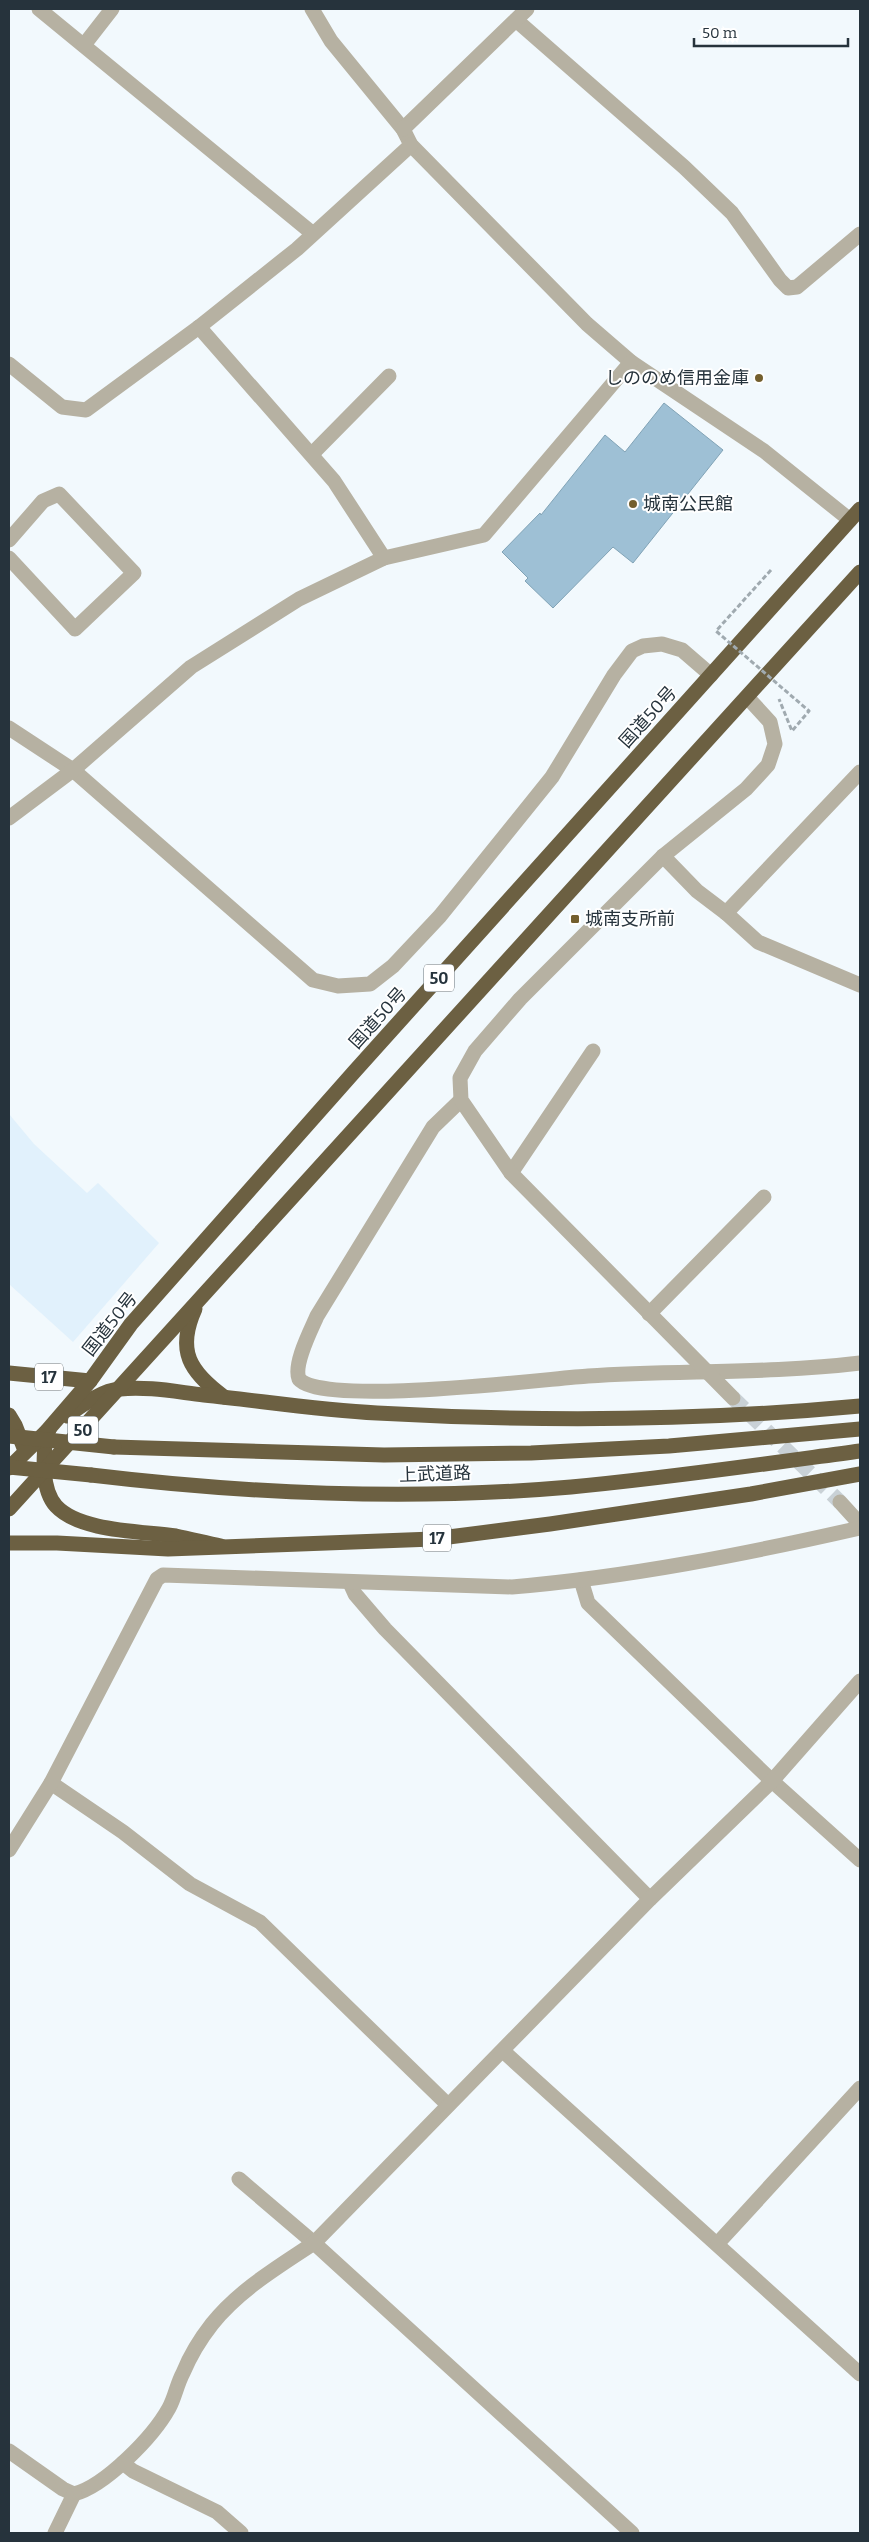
<svg xmlns="http://www.w3.org/2000/svg" width="869" height="2542" font-family="Bitter,'Noto Sans JP',serif">
<style>
.built{fill:#e1f1fc}
.building{fill:#9ec0d5;stroke:#81a3b6}
.lines{fill:none;stroke-linecap:round;stroke-linejoin:round}
.minor-tunnel{stroke:#c9d1d6;stroke-width:15;stroke-dasharray:15 8;stroke-linecap:butt}
.minor{stroke:#b6b1a2;stroke-width:15}
.highway{stroke:#6c6042;stroke-width:15}
.path-bridge{stroke:#a0aab0;stroke-width:3;stroke-dasharray:5 2.5;stroke-linecap:butt}
.highway-bridge{stroke:#6c6042;stroke-width:15}
.poi-dot{fill:#735f2e;stroke:#fff;stroke-width:2}
.labels{text-anchor:middle;dominant-baseline:central;stroke-width:4;stroke-linejoin:round;paint-order:stroke}
.shield{fill:#fff;stroke:#677076;stroke-width:1}
.shield-label{font-size:16px;font-weight:bold;fill:#26333c}
.poi-label{font-size:18px;fill:#26333c;stroke:#fff;text-anchor:start}
.street-label{font-size:18px;fill:#26333c;stroke:#fff}
</style>
<rect width="100%" height="100%" fill="#f2f9fd"/>
<polygon class="built" points="9,1114 34,1144 87,1193 98,1183 159,1243 73,1342 9,1284"/>
<polygon class="building" points="664,403 723,450 633,563 613,547 553,608 525,581 528,578 502,552 540,513 541,515 605,435 625,452"/>
<g class="lines">
<polyline class="minor-tunnel" points="733,1398 840,1502"/>
<g class="minor">
<polyline points="39,9 312,233"/>
<polyline points="312,9 331,41 403,129 411,145 587,324 631,362 764,451 850,520"/>
<polyline points="516,20 684,167 732,213 780,280 788,288 797,287 860,234"/>
<polyline points="84,45 112,9"/>
<polyline points="403,129 527,9"/>
<polyline points="199,327 334,481 384,558"/>
<polyline points="9,364 62,407 86,410 199,327 297,249 411,145"/>
<polyline points="312,454 389,376"/>
<polyline points="9,540 43,501 59,494 134,573 75,629 9,558"/>
<polyline points="9,728 73,770 313,980 338,986 370,984 393,966 440,916 552,777 614,675 632,651 643,646 662,644 682,650 711,675"/>
<polyline points="860,772 726,913 758,942 860,985"/>
<polyline points="9,818 73,770 191,667 299,599 384,558 484,535 631,362"/>
<polyline points="663,856 697,891 726,913"/>
<path d="M461,1100L433,1127L317,1316C311,1330 293,1364 299,1379C323,1407 544,1379 588,1376C678,1370 770,1374 860,1363"/>
<polyline points="511,1173 593,1051"/>
<polyline points="649,1314 764,1197"/>
<polyline points="733,1398 511,1173 461,1100 460,1078 475,1051 520,999 663,856 746,789 768,765 775,744 770,722 748,698"/>
<polyline points="840,1502 860,1524"/>
<polyline points="581,1580 588,1603 772,1781 860,1860"/>
<polyline points="350,1583 355,1594 385,1629 650,1899"/>
<polyline points="51,1783 123,1832 190,1884 260,1922 448,2105"/>
<path d="M9,1850L51,1783L157,1579L163,1575L512,1587C629,1577 746,1554 860,1528"/>
<polyline points="503,2051 860,2374"/>
<polyline points="239,2179 314,2243 632,2533"/>
<polyline points="718,2243 860,2088"/>
<path d="M9,2451L63,2489L74,2494C105,2486 153,2437 169,2408C175,2397 177,2384 183,2373C190,2356 201,2338 212,2324C239,2290 278,2267 314,2243L650,1899L772,1781L860,1681"/>
<polyline points="123,2463 133,2471 217,2512 241,2533"/>
<polyline points="55,2533 74,2494"/>
</g>
<g class="highway">
<path d="M195,1309C176,1351 190,1372 224,1397"/>
<polyline points="9,1373 90,1381"/>
<polyline points="9,1415 15,1425 24,1448"/>
<path d="M67,1416C81,1406 102,1390 120,1389C147,1386 177,1392 204,1395C262,1401 319,1410 377,1413C538,1422 700,1421 860,1406"/>
<path d="M49,1430L46,1432C44,1454 40,1488 56,1506C80,1532 142,1531 176,1536C191,1539 206,1543 221,1546"/>
<polyline points="114,1447 384,1455 531,1453 669,1446 860,1429"/>
<polyline points="9,1468 46,1432 90,1381 131,1324 354,1072 860,509"/>
<path d="M91,1475C250,1494 411,1501 571,1487C668,1478 764,1464 860,1451"/>
<polyline points="9,1509 860,572"/>
<polyline points="9,1543 57,1543 168,1549 433,1539 550,1524 751,1494 860,1474"/>
</g>
<polyline class="path-bridge" points="771,570 716,631 809,711 792,731 779,699"/>
<g class="highway-bridge">
<polyline points="9,1436 114,1447"/>
<polyline points="9,1467 91,1475"/>
</g>
</g>
<g class="poi-dot">
<circle cx="759" cy="378" r="5"/>
<circle cx="633" cy="504" r="5"/>
<rect x="570" y="914" width="10" height="10" rx="2.5"/>
</g>
<g class="labels">
<g class="shield">
<rect x="424" y="964.5" width="30" height="27" rx="4"/>
<rect x="35" y="1363.5" width="28" height="27" rx="4"/>
<rect x="68" y="1416.5" width="30" height="27" rx="4"/>
<rect x="423" y="1524.5" width="28" height="27" rx="4"/>
</g>
<g class="shield-label">
<text x="439" y="978">50</text>
<text x="49" y="1377">17</text>
<text x="83" y="1430">50</text>
<text x="437" y="1538">17</text>
</g>
<g class="poi-label">
<text x="749" y="378" text-anchor="end">しののめ信用金庫</text>
<text x="643" y="504">城南公民館</text>
<text x="585" y="919">城南支所前</text>
</g>
<g class="street-label">
<text transform="translate(648 717) rotate(-48)">国道50号</text>
<text transform="translate(378 1018) rotate(-48)">国道50号</text>
<text transform="translate(110 1324) rotate(-52)">国道50号</text>
<text transform="translate(435 1474) rotate(-2)">上武道路</text>
</g>
</g>
<rect width="869" height="2542" fill="none" stroke="#26333c" stroke-width="20"/>
<path d="M694 38v8h154v-8" fill="none" stroke="#26333c" stroke-width="2.5"/>
<text x="702" y="38" font-size="15" fill="#26333c" stroke="#ffffff" stroke-width="4" paint-order="stroke">50 m</text>
</svg>
